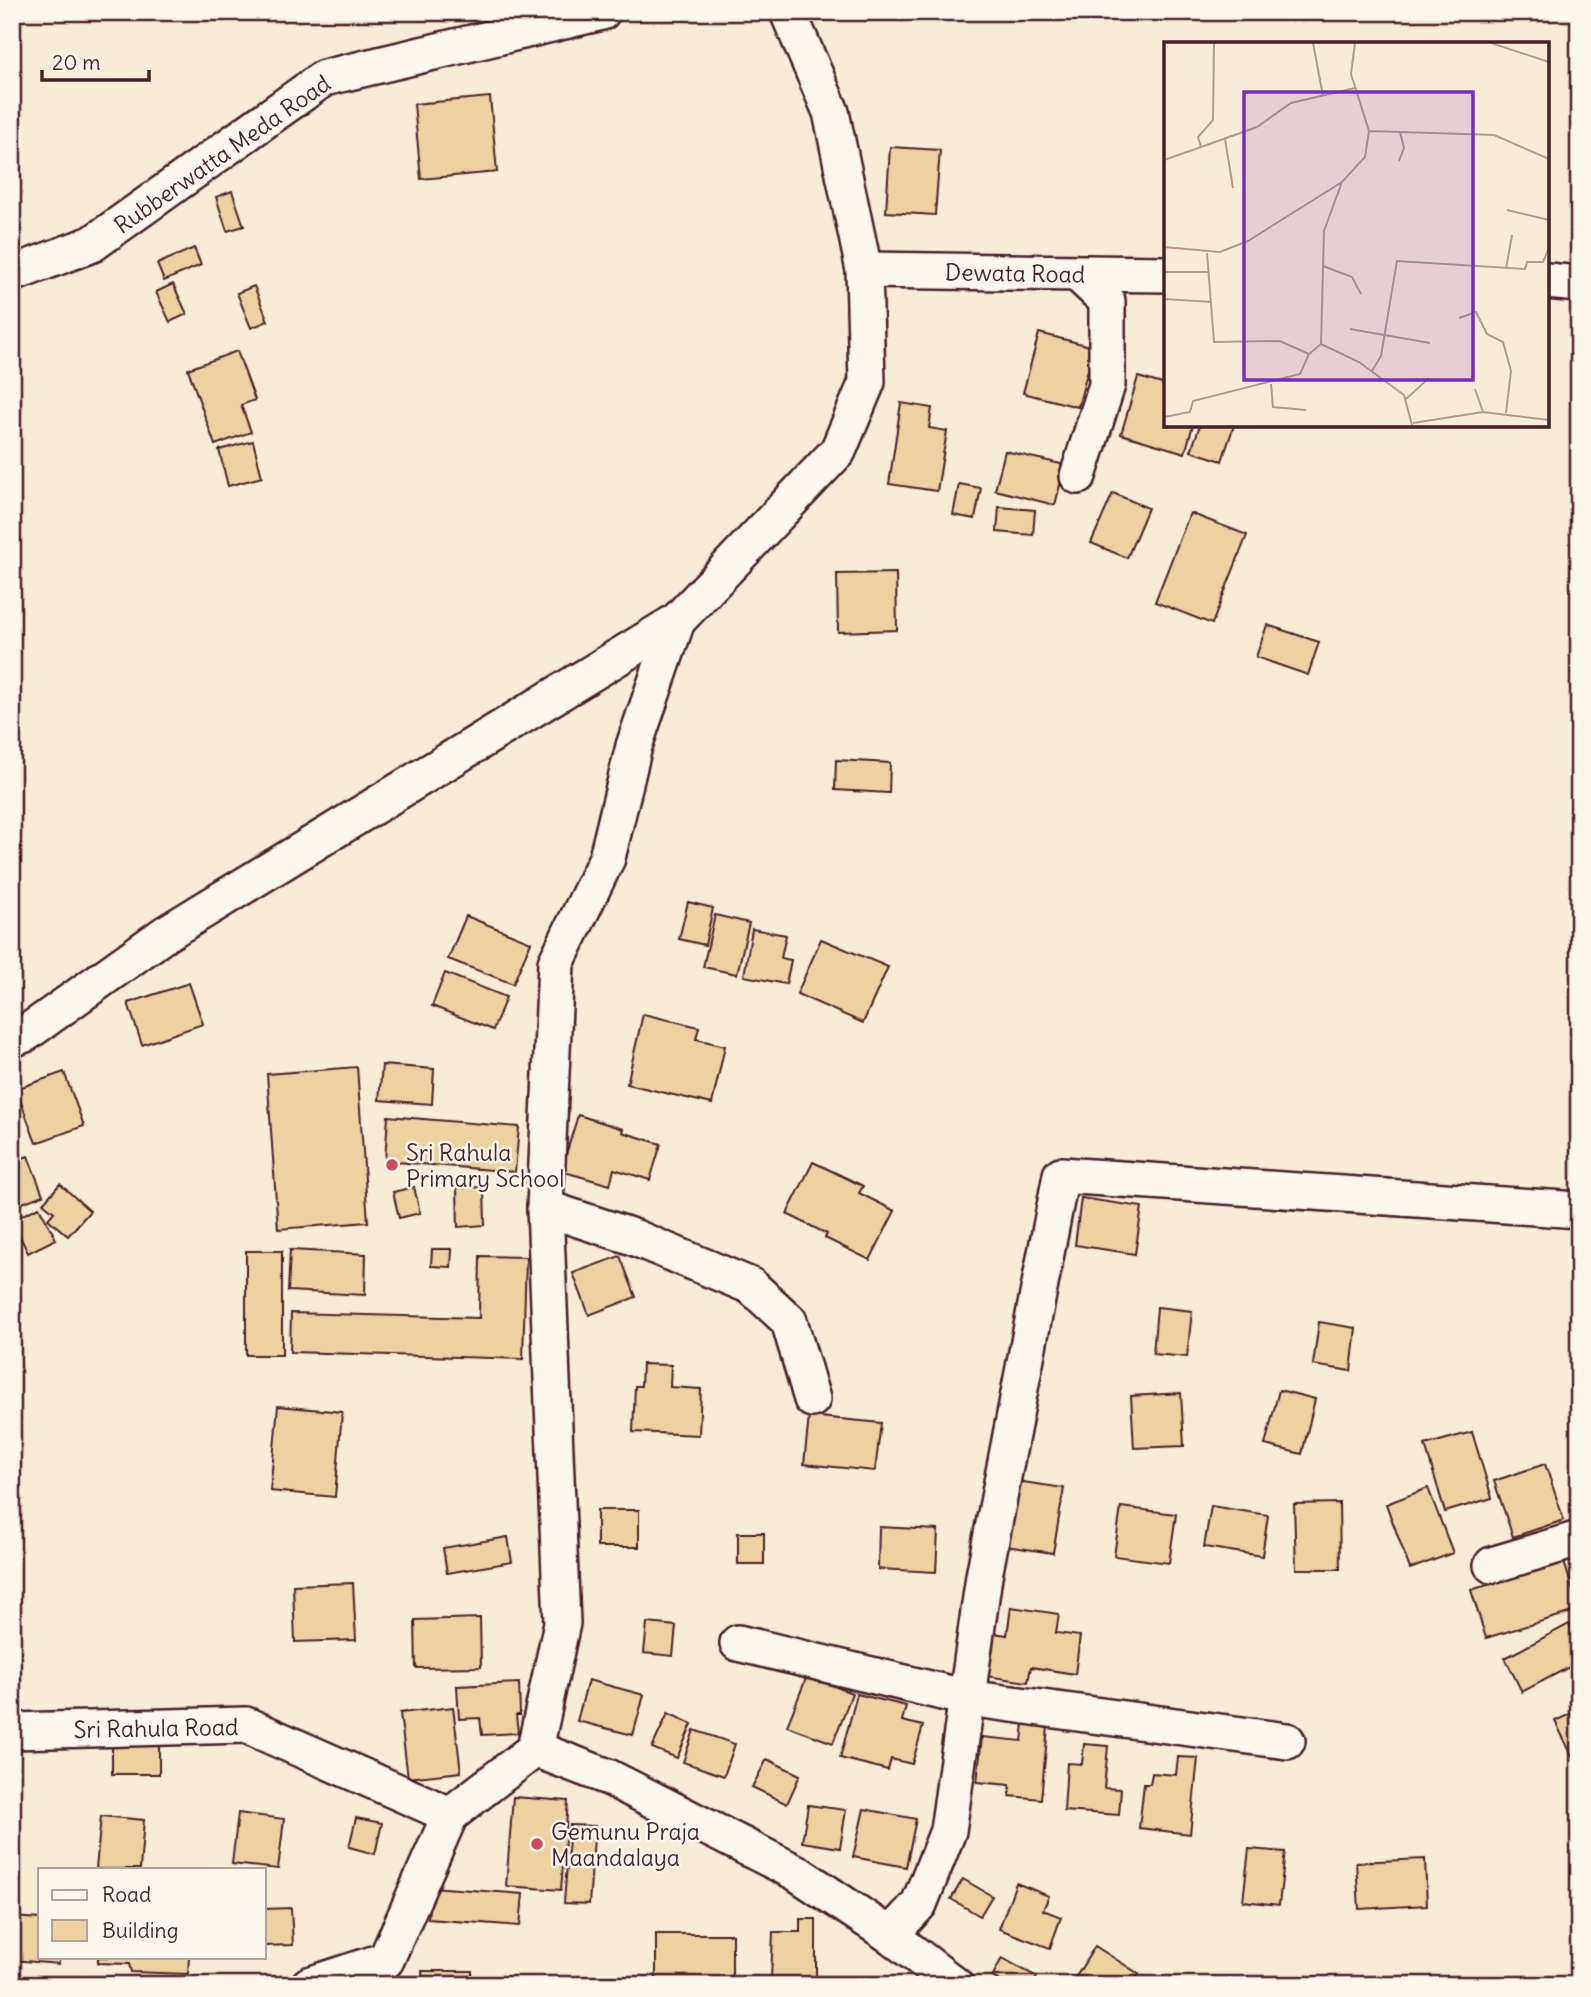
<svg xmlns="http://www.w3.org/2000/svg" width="1591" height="1997" font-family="Delius,sans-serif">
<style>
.building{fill:#edd2a1;stroke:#4a1f2b;stroke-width:2}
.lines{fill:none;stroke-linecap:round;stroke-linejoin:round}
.minor-casing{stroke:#4a1f2b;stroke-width:40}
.minor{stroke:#fbf7ec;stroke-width:35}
.poi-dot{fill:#d1495b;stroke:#fbf7ec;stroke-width:2.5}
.labels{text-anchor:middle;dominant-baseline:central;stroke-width:5;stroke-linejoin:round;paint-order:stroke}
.street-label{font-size:23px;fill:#4a1f2b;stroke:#fbf7ec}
.poi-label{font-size:23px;fill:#4a1f2b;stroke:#fbf7ec;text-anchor:start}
.inset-road{fill:none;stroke:#b29a92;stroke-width:2}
.view{fill:#7b2cbf;fill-opacity:0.15;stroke:#7b2cbf;stroke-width:3.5}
.inset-edge{fill:none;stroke:#4a1f2b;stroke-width:3.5}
</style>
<rect width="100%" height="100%" fill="#f7ecd6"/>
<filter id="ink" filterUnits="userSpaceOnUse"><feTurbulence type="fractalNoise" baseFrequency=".0143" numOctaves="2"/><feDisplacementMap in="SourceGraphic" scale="14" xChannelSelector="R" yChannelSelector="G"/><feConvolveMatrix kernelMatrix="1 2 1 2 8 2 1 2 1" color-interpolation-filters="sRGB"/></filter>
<g filter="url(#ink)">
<g class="building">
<polygon points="490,97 497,172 421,179 414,104"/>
<polygon points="890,147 940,150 935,215 886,212"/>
<polygon points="232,191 244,226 227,231 216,197"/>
<polygon points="194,248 201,265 164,281 157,264"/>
<polygon points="173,284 187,314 170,322 156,292"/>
<polygon points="254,286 268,321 251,328 237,293"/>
<polygon points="1039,333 1094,347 1078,407 1023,393"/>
<polygon points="237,351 255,400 241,405 251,432 215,445 188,369"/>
<polygon points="1138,377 1166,385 1166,425 1193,425 1185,453 1121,434"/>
<polygon points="901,403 932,408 929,428 947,431 937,491 889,484"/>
<polygon points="1200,425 1234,425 1222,461 1191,451"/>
<polygon points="253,441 262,477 228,486 219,450"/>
<polygon points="1005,451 1065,465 1055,505 995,490"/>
<polygon points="959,484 981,488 975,519 953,515"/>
<polygon points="1113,493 1148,508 1127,558 1091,543"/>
<polygon points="999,507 1035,510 1033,535 997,532"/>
<polygon points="1190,513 1247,535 1212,624 1155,602"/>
<polygon points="896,573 897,630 838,632 837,574"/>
<polygon points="1267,625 1319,642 1308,675 1256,657"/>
<polygon points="836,760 890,763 889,793 835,790"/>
<polygon points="688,902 713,908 705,945 679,939"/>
<polygon points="715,915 749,923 737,974 703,967"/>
<polygon points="466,916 531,942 513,984 448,959"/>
<polygon points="752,929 786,935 781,958 791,960 786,984 744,976"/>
<polygon points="821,939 888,967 863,1023 797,994"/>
<polygon points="445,973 506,997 493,1030 432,1006"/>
<polygon points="189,983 203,1024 142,1045 128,1003"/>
<polygon points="643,1014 699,1027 696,1039 725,1046 712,1104 627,1084"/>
<polygon points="382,1065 434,1069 432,1104 379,1100"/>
<polygon points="357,1067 368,1222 278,1229 267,1074"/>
<polygon points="64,1072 84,1126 36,1143 16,1089"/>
<polygon points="578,1115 623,1129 622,1132 661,1144 650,1180 614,1169 610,1185 561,1171"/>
<polygon points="388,1116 519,1127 515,1172 385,1161"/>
<polygon points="28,1156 43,1195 12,1207 12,1162"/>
<polygon points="813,1162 863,1186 859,1193 895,1211 870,1260 825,1238 827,1234 787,1214"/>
<polygon points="60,1184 90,1211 68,1236 48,1219 54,1212 43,1203"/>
<polygon points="414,1187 420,1213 399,1218 393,1192"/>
<polygon points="484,1187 485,1225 458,1227 457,1188"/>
<polygon points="1081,1198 1142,1207 1135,1254 1075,1245"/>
<polygon points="39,1207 56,1239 28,1253 12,1220"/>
<polygon points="432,1249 452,1249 451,1267 431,1266"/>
<polygon points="290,1250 366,1254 365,1295 288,1291"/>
<rect x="246" y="1251" width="36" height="104"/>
<polygon points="480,1256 526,1257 523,1359 290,1352 291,1313 479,1318"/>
<polygon points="620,1256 636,1297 589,1315 573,1273"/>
<polygon points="1157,1307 1192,1311 1187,1357 1153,1354"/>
<polygon points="1319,1322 1356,1328 1351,1371 1313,1365"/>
<polygon points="642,1364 671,1365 670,1387 701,1389 699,1435 633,1432 635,1386 641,1386"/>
<polygon points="1279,1390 1315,1399 1302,1454 1265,1445"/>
<polygon points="1181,1393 1184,1446 1134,1448 1131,1396"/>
<polygon points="278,1406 342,1412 335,1497 270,1491"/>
<polygon points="809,1416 881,1423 875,1471 804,1464"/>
<polygon points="1472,1432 1492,1498 1445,1512 1425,1445"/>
<polygon points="1545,1464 1564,1520 1513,1537 1494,1481"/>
<polygon points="1016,1481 1064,1488 1053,1553 1006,1546"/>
<polygon points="1428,1488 1453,1553 1410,1569 1386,1504"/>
<polygon points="1339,1503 1340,1569 1296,1569 1294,1504"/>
<polygon points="1211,1506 1268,1515 1262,1556 1204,1547"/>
<polygon points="1121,1507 1176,1514 1169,1563 1114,1556"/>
<rect x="597" y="1510" width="42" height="37"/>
<polygon points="879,1527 938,1530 936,1572 878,1569"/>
<rect x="738" y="1533" width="26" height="31"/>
<polygon points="508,1537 512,1562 447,1573 443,1548"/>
<polygon points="1564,1562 1579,1610 1486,1638 1471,1590"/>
<polygon points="353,1583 356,1640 295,1642 293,1585"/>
<polygon points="1011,1607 1059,1614 1056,1633 1080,1636 1075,1674 1031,1667 1028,1682 986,1676 993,1633 1007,1635"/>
<polygon points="480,1618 481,1667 416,1668 415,1620"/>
<polygon points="647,1623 676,1626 673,1656 644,1653"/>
<polygon points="1569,1624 1575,1636 1579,1634 1579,1662 1522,1692 1505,1658"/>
<polygon points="807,1676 852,1693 833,1743 787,1726"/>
<polygon points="588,1680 644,1695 633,1735 577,1721"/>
<polygon points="519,1683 520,1715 516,1715 518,1733 482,1735 480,1718 459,1719 457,1686"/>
<polygon points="857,1694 906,1706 902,1721 923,1726 912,1764 891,1759 888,1770 840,1758"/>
<polygon points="453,1707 461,1772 408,1778 400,1713"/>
<polygon points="1579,1710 1579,1758 1574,1760 1555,1721"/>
<polygon points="668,1713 692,1724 677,1758 652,1748"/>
<polygon points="1024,1724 1048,1727 1041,1799 1010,1796 1010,1785 977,1782 982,1737 1022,1741"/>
<polygon points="694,1730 735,1744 724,1776 683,1762"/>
<rect x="112" y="1741" width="47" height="33"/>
<polygon points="1084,1744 1108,1746 1104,1788 1121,1789 1119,1815 1064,1811 1067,1763 1082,1764"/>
<polygon points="1178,1757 1198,1758 1190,1834 1139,1828 1144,1784 1150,1784 1152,1773 1176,1775"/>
<polygon points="767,1759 800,1775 787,1804 752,1787"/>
<polygon points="513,1797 568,1801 561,1890 506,1886"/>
<polygon points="808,1805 846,1810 840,1848 802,1842"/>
<polygon points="864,1809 916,1819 906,1867 853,1857"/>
<polygon points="238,1813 284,1819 278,1869 232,1864"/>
<polygon points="101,1816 144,1820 140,1869 96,1869"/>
<polygon points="356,1818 382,1823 375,1854 349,1847"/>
<polygon points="570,1825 595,1826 589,1904 564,1903"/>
<polygon points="1249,1849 1285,1852 1279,1905 1243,1901"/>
<polygon points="1425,1859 1427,1905 1359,1909 1356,1862"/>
<polygon points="963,1879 992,1896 980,1916 951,1899"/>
<polygon points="1016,1883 1049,1896 1043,1910 1061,1917 1050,1948 999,1929"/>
<polygon points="431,1887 523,1894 520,1926 428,1919"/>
<polygon points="291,1908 293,1945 264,1946 264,1909"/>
<polygon points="12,1917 40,1919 40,1957 59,1957 59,1964 12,1960"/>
<polygon points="800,1919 816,1919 816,1979 771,1979 773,1932 800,1932"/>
<rect x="656" y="1934" width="76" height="50"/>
<polygon points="1095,1946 1139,1974 1132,1985 1071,1985"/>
<polygon points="98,1957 189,1957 188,1974 131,1972 129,1964 98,1963"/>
<polygon points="1002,1958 1037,1977 1033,1985 1008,1985 992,1977"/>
<polygon points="422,1971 472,1971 472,1985 423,1985"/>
</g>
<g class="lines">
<g class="minor-casing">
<g id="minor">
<polyline points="864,270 1166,274"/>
<polyline points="12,274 92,244 324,78 602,12"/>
<polyline points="1547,281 1579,284"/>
<polyline points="1078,476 1107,385 1107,301 1078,274"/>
<polyline points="12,1039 25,1034 165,934 677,621 838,451 867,382 864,270 831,112 788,12"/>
<polyline points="545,1208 633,1237 751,1286 789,1321 812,1399"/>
<polyline points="1492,1565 1579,1539"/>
<polyline points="738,1643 967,1698 1287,1741"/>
<polyline points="12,1731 246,1725 450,1815"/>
<polyline points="535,1749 562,1623 545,1208 556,963 607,858 634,746 677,621"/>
<polyline points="535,1749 608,1777 797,1873 890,1935 955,1985"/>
<polyline points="890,1935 919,1904 948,1831 984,1576 1061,1175 1579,1210"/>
<polyline points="309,1985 386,1960 450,1815 535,1749"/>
</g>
</g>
<use href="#minor" class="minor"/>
</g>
</g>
<g class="poi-dot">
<circle cx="392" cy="1165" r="7"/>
<circle cx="537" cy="1844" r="7"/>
</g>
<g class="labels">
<g class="street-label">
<text transform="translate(222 154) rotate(-35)">Rubberwatta Meda Road</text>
<text transform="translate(1015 273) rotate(1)">Dewata Road</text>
<text transform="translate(156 1728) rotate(-1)">Sri Rahula Road</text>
</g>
<g class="poi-label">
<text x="406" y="1152">Sri Rahula<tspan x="406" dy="26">Primary School</tspan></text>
<text x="551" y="1831">Gemunu Praja<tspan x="551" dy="26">Maandalaya</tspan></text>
</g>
</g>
<g transform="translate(1164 42)">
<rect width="385" height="385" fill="#f7ecd6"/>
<path class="inset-road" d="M149,1L159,54M327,1L385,20M205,89L330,93L385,117M61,97L69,146M37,105L93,85L127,61L191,46M0,118L37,105L34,95L49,78L50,1M235,119L240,106L236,90M343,168L385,178M0,205L56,210L84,199L178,140L201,115L205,89L187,32L191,1M43,211L50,300L116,299L145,312M159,224L188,235L197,252M342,227L348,193M0,230H45M0,257L48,260M295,276L312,270L323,292L339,300L347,329L342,371M186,287L266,301M157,302L160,189L178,140M157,302L195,320L240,353L248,383M208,329L217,314L233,219L361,227L363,220H379L385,206M107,342L109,365L142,368M311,347L319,370M242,357L265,336M0,375L26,370L29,359L136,332L145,312L157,302M249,381L319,370L385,378"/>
<path class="view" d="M80,50H309V338H80Z"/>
<rect width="385" height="385" class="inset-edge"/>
</g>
<rect width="1591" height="1997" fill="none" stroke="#fbf7ec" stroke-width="42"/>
<rect x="21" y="21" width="1549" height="1955" fill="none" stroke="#4a1f2b" stroke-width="2.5" filter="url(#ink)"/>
<rect x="38" y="1868" width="228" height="91" fill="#fbf7ec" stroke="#b4a19f" stroke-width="2"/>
<rect x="52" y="1890" width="35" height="10" fill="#fbf7ec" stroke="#b4a19f" stroke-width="2"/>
<text x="102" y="1902" font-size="21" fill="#4a1f2b">Road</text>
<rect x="52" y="1920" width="35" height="21" fill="#edd2a1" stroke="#b4a19f" stroke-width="2"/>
<text x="102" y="1938" font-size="21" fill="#4a1f2b">Building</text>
<path d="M42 70v10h107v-10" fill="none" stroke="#4a1f2b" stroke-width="3.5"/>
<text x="52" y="70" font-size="21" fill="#4a1f2b" stroke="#fbf7ec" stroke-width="5" paint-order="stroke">20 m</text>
</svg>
